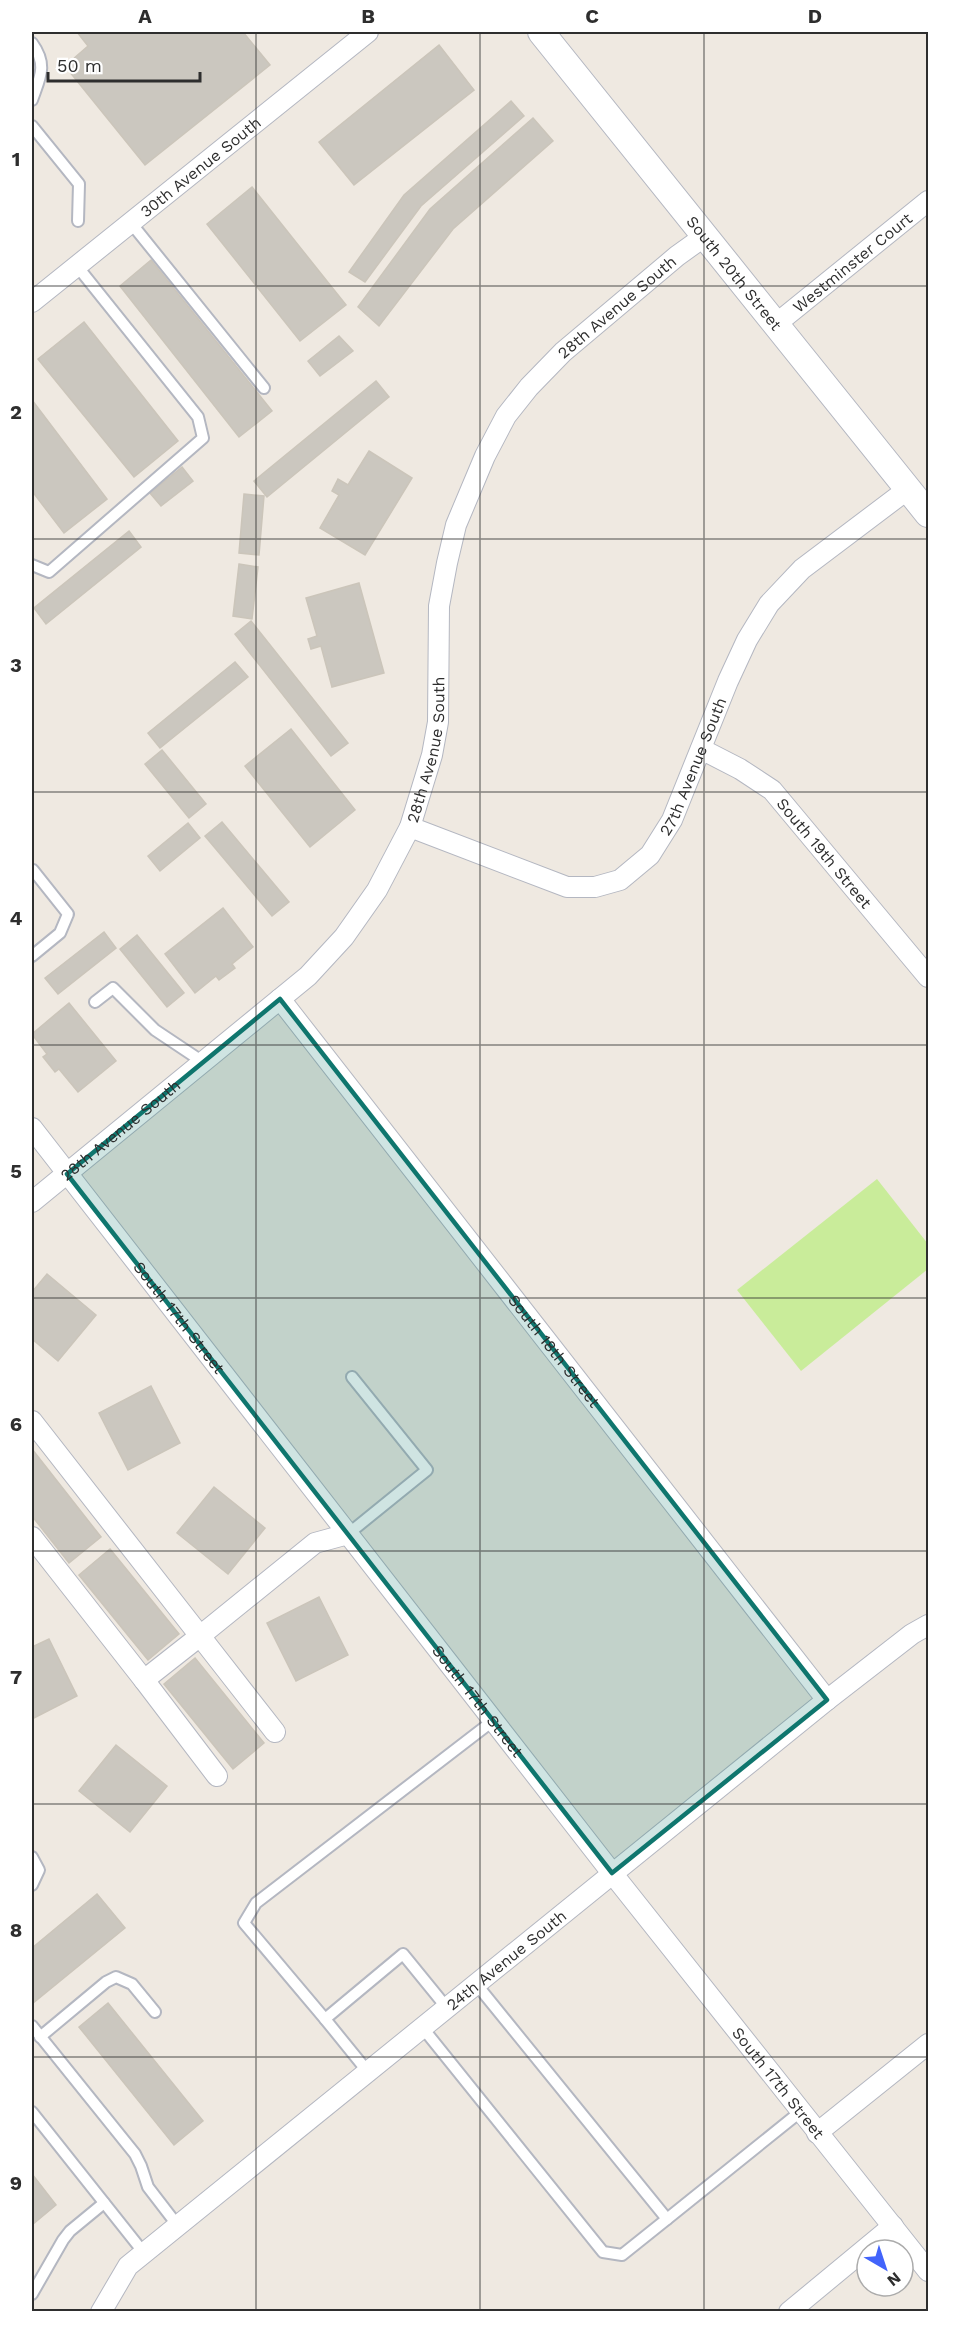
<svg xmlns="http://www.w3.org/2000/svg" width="960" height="2343" font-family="'Work Sans',sans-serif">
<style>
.pitch{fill:#c9ec9a}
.building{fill:#cbc7bf;stroke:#cbc5ba;stroke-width:1.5}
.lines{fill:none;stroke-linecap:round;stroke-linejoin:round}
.service-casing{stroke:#b4b7c1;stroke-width:14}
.minor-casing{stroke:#b4b7c1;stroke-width:22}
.tertiary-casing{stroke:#b4b7c1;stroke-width:28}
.service{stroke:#fff;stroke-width:10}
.minor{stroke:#fff;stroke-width:20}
.tertiary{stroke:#fff;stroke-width:26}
.marked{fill:#0f766e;fill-opacity:0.2;stroke:#0f766e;stroke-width:4.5;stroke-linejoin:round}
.grid{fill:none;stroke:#2e2e2e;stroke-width:1.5;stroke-opacity:0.55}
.labels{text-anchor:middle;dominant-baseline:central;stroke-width:5;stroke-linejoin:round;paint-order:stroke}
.street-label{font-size:16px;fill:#2e2e2e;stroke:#fff}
.neatline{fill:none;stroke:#2e2e2e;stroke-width:2}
.grid-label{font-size:20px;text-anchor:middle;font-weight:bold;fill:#2e2e2e}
</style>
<rect width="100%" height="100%" fill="#efe9e1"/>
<polygon class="pitch" points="877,1179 928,1244 928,1269 801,1371 737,1290"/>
<g class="building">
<polygon points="77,32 243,32 270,65 145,165 65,66 88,46"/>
<polygon points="439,45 474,90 354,185 319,142"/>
<polygon points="511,101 524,116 421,206 365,282 349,272 404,195"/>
<polygon points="533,118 553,141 453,229 379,326 358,307 430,209"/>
<polygon points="252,187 346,305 300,341 207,224"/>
<polygon points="151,260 272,411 239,437 120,286"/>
<polygon points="84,322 178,441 134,477 38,359"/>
<polygon points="339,336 353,351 320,376 308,361"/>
<polygon points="376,381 389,397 267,497 254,481"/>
<polygon points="32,400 107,499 64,533 32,491"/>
<polygon points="369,451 412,478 365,555 320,528 339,495 332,491 338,479 348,485"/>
<polygon points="182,467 193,481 161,506 150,493"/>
<polygon points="244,494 264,496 259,555 239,553"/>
<polygon points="129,531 141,547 46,624 34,608"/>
<polygon points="239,564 258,567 252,619 233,616"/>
<polygon points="359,583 384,673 332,687 321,646 311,649 308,639 317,636 306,598"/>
<polygon points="251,621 348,743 331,756 235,634"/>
<polygon points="235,662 248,677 160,748 148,733"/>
<polygon points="291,729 355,810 310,847 245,766"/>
<polygon points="162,750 206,804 189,818 145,764"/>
<polygon points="222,822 289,902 272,916 205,836"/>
<polygon points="188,823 200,838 160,871 148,856"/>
<polygon points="223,908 253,947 232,964 235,968 219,980 216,976 195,993 165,954"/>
<polygon points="104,932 116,948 58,994 45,978"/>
<polygon points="137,935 184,993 167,1007 120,949"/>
<polygon points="69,1003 116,1061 78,1092 59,1069 55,1072 43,1057 47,1054 32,1034"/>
<polygon points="47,1274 96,1315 58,1361 32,1339 32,1292"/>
<polygon points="151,1386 180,1443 128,1470 99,1413"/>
<polygon points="32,1449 101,1537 69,1563 32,1516"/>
<polygon points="214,1487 265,1528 228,1574 177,1533"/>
<polygon points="110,1549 179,1634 148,1660 79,1575"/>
<polygon points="319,1597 348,1655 296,1681 267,1623"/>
<polygon points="49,1639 77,1696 32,1719 32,1647"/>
<polygon points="195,1658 264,1743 233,1769 164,1684"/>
<polygon points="116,1745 167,1786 130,1832 79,1791"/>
<polygon points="97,1894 125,1928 32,2004 32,1948"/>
<polygon points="108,2003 203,2121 174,2145 79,2027"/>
<polygon points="32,2174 56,2205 32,2225"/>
</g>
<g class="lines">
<g class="service-casing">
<g id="service">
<path d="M32,43C48,65 40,77 32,100"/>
<polyline points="32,126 79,184 78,221"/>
<polyline points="131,223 264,388"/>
<polyline points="32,565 49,572 203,438 198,417 77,266"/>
<polyline points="32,956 60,933 68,914 33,870"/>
<polyline points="95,1002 113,988 155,1030 203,1062"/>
<polyline points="348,1534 427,1470 352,1377"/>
<polyline points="32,1857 39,1870 32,1885"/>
<polyline points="477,1985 667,2219 800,2112"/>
<polyline points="447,2008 403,1954 325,2019 244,1923 256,1903 494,1720"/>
<polyline points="325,2019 368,2072"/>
<polyline points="32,2026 135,2154 141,2166 148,2187 178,2226"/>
<polyline points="422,2027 603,2252 622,2255 667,2219"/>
<polyline points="40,2037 106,1982 116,1977 132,1984 155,2012"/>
<polyline points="32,2112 144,2253"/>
<polyline points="32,2294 63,2240 70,2231 104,2203"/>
</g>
</g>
<g class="minor-casing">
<g id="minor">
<path id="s1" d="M32,302L368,32"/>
<path id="s2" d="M776,324L928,201"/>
<path id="s3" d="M701,749L740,769L772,790L928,977"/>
<path id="s4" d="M410,827L567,887H595L620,880L650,855L672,820L728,681L747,640L769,604L802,569L908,489"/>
<path id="s5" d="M280,999L827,1700"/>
<path id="s6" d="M32,1128L612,1873L928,2271"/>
<path id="s7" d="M32,1202L308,976L344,937L377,890L410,827L432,755L438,722L439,606L447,563L456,525L485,456L506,416L529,387L563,352L677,256L705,236"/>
<polyline points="32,1421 200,1636 144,1680 217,1776"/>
<polyline points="32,1537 144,1680"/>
<polyline points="275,1732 200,1636 315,1543 348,1534"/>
<polyline points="817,2133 928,2044"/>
<path id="s8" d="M101,2312L128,2266L827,1700L912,1634L928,1625"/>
<polyline points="789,2312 893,2226"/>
</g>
</g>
<g class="tertiary-casing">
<g id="tertiary">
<path id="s9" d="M541,32L928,514"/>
</g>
</g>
<use href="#service" class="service"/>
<use href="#minor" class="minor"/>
<use href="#tertiary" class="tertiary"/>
</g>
<path class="marked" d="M280,999L827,1700L612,1873L67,1174Z"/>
<path class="grid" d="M256,32V2312M480,32V2312M704,32V2312M32,286H928M32,539H928M32,792H928M32,1045H928M32,1298H928M32,1551H928M32,1804H928M32,2057H928"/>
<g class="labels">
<g class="street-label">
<text stroke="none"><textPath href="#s1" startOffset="216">30th Avenue South</textPath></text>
<text stroke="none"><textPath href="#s2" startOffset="98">Westminster Court</textPath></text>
<text stroke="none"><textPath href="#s9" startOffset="309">South 20th Street</textPath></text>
<text stroke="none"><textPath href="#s7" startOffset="1122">28th Avenue South</textPath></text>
<text stroke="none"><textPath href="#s7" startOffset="618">28th Avenue South</textPath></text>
<text stroke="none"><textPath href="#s4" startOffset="360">27th Avenue South</textPath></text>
<text stroke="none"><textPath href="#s3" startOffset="164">South 19th Street</textPath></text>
<text stroke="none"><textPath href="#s7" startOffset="114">28th Avenue South</textPath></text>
<text stroke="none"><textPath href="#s6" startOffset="240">South 17th Street</textPath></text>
<text stroke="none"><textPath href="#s5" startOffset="446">South 18th Street</textPath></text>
<text stroke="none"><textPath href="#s6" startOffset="726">South 17th Street</textPath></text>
<text stroke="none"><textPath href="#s8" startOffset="540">24th Avenue South</textPath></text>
<text stroke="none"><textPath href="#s6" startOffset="1212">South 17th Street</textPath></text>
</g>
</g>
<rect width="960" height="2343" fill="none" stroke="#ffffff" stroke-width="66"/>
<g transform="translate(885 2268) rotate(141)"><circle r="28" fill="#ffffff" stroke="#ababab" stroke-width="1.5"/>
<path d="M0-4.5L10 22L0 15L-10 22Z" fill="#4264fb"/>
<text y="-9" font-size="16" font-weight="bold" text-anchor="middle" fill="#2e2e2e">N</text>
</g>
<path d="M48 72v9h152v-9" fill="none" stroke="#2e2e2e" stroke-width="3"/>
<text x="57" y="72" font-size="18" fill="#2e2e2e" stroke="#ffffff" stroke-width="4.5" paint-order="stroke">50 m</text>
<rect x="33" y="33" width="894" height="2277" class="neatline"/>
<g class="grid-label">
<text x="145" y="23">A</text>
<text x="368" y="23">B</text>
<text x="592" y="23">C</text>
<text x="815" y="23">D</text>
<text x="16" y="166">1</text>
<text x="16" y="419">2</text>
<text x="16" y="672">3</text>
<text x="16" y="925">4</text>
<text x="16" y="1178">5</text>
<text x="16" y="1431">6</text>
<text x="16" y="1684">7</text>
<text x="16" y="1937">8</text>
<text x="16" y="2190">9</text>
</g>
</svg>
